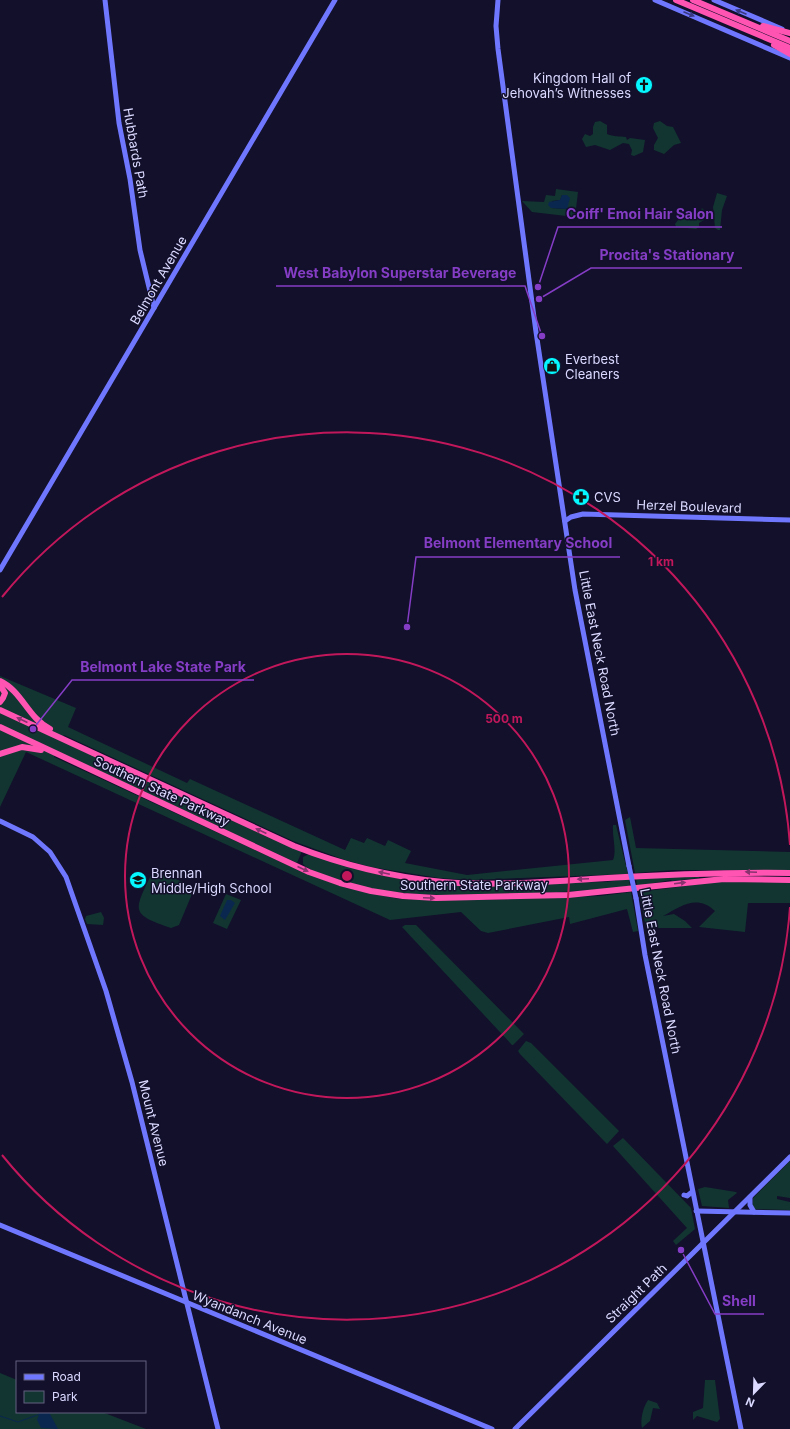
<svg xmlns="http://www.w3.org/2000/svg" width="790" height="1429" font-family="Inter,sans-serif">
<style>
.green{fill:#123531;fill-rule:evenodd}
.water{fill:#0a284f}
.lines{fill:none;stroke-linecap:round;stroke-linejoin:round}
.stream{stroke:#0a284f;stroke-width:1}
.secondary{stroke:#7077ff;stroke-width:5}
.highway{stroke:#ff54b2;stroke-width:6}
.secondary-bridge{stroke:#7077ff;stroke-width:5}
.oneway{fill:#383980}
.oneway2{fill:#88326e}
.ring{fill:none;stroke:#c2185b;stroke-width:2}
.labels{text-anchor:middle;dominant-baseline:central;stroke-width:3;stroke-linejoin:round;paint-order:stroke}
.poi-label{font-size:13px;fill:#dbd9ff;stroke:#12102b;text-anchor:start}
.street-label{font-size:13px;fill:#dbd9ff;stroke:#12102b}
.centre{fill:#c2185b;stroke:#12102b;stroke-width:2}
.ring-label{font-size:12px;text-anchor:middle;font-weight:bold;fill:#c2185b;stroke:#12102b;stroke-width:3;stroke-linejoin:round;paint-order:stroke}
.leader{fill:none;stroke:#853dc5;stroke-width:1.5}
.callout-dot{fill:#853dc5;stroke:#12102b;stroke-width:1.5}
.callout-label{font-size:14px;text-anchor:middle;font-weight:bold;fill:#853dc5;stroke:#12102b;stroke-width:3;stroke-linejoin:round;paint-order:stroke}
</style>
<rect width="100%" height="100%" fill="#12102b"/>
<g class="green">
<path d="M600,121L607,125V134C614,137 619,136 626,137L627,140L630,138L645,140L643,152L634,156L631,155L632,150L629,144L623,143L610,150L595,145L586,147L582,139L585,134L590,136L593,134V127L595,122Z"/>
<polygon points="660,121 667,126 673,127 681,143 674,145 664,154 654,150 654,145 658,138 653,128 654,123"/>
<path d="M556,189L578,192L575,217L532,212L522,201L544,202L546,195L555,196ZM562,195L567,209L551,208L552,201L560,200Z"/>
<polygon points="717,193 727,196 722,210 720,230 718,230 715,228 713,207"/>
<polygon points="702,208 704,210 704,220 699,223 699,227 696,229 676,227 675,224 682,215 699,214"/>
<path d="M0,676L76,708L68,727L187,783L190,779L345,850L351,838L364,843L367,838L385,846L388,840L411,851L405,863L467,875L613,860C617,850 612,837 613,825H616L628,874L470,880L439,878L371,867L345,860L293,841L64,735L61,741L302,851L297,863L57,751L54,757L296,869L346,888L399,899L437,900H477L600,896L631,892L638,931L633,932L627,909L570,924L569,917L488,933L481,931L461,912L390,920L26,752L0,807Z"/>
<polygon points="630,817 636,848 790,852 790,870 674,870 635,873 625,820"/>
<path d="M309,854C350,868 391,879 434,884L606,882L629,879L630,887C583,891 537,894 490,894C436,896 384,896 333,878C323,874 310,871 303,864V857Z"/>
<path d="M156,873C163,873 185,882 190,887C191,889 192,892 192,894L179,925L171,928C130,914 134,911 151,875Z"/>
<polygon points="699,875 699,878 672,881 671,880 637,886 636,879"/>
<path d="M750,881L790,882V903H748L745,932L699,927L715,911C697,894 681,906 663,916L674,914L685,921L692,928H646L639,892L716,882Z"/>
<polygon points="226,894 241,900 227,929 213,923"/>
<polygon points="101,912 104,918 103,925 87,924 85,919 86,916"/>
<polygon points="405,925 416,925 524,1034 513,1045 512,1045 402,927"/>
<polygon points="526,1041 531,1043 619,1131 607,1144 520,1054 518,1051"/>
<polygon points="623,1138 691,1208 695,1229 676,1245 673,1241 687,1228 613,1146"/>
<polygon points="790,1161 790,1198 777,1196 777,1199 790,1202 790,1210 755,1209 752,1207 753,1198"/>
<polygon points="705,1187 736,1192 737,1193 728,1200 729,1208 702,1206 698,1189"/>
<polygon points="0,1373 17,1380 17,1412 102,1412 146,1429 0,1429"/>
<polygon points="705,1380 715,1380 720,1419 717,1422 697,1416 693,1420 693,1412 703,1408"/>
<path d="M648,1400L657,1403L660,1409L653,1408L650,1421L642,1428C640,1420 643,1407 648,1400Z"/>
</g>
<g class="water">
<polygon points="562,195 567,195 570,198 567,209 551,208 548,205 549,202 560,200"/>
<polygon points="227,900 231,900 235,903 225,920 220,916"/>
<polygon points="40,1412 49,1412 58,1429 41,1428 37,1420"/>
</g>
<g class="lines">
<polyline class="stream" points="0,1416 18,1422 40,1414"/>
<g class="secondary">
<polyline points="105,0 119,123 130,179 140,250 154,308"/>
<polyline points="498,0 496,26 498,49 536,332 575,590 629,866"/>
<polyline points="655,0 790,58"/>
<polyline points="714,0 782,29"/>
<polyline points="565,521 571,517 583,514 790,520"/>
<polyline points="0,570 335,0"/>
<polyline points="0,821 33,837 50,852 66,877 106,991 132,1082 218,1429"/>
<polyline points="636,898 645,955 741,1429"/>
<polyline points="684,1195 687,1196 692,1192"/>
<polyline points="750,1197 750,1205 754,1212"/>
<polyline points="696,1211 790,1213"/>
<polyline points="0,1225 492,1429"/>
<polyline points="515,1429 790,1157"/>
</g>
<g class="highway">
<polyline points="676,0 790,48"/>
<polyline points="693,0 790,41"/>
<polyline points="763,26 790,33"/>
<polyline points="774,45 790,54"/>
<path d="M0,681C22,691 28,718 50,729"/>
<polyline points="0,685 5,693 3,698 0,702"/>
<path d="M0,710L294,846C342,865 392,877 443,882C492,886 542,882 591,879C658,875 723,872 790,873"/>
<polyline points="0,727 309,872 340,883 371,891 403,896 436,898 568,895 724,879 790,880"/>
<polyline points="0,754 22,747 41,750"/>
</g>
<polyline class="secondary-bridge" points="629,866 636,898"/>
</g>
<defs><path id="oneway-solid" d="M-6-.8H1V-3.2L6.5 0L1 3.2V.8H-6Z"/></defs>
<g class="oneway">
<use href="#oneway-solid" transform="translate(741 12) rotate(-157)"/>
<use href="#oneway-solid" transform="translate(689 14) rotate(23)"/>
</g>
<g class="oneway2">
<use href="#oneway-solid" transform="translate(22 720) rotate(-155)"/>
<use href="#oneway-solid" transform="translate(261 831) rotate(-155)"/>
<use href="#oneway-solid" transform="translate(303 869) rotate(24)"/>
<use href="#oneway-solid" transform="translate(751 872) rotate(-178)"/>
<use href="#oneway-solid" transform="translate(384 873) rotate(-168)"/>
<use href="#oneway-solid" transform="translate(583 879) rotate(177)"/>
<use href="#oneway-solid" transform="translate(680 883) rotate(-7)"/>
<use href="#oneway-solid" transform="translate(429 898) rotate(2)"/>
</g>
<g class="ring">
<circle cx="347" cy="876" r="222"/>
<path d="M790 907A444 444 0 0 1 2 1155M2 597A444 444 0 0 1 790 845"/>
</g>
<defs>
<g id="church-disc" transform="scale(0.9)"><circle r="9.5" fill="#05f7ff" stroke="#12102b"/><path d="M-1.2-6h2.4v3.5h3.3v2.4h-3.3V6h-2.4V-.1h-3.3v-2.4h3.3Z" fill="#111"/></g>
<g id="shop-disc" transform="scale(0.9)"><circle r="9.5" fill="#05f7ff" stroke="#12102b"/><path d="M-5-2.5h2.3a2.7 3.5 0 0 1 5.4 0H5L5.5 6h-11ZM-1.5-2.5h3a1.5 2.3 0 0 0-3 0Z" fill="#111"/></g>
<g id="pharmacy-disc" transform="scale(0.9)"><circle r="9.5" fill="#05f7ff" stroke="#12102b"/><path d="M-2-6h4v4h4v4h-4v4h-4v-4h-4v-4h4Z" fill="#111"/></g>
<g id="school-disc" transform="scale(0.9)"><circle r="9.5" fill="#05f7ff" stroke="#12102b"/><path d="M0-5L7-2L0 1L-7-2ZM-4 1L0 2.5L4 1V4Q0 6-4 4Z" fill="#111"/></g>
</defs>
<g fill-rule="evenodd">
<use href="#church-disc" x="644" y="85"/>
<use href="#shop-disc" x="552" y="366"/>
<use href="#pharmacy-disc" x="581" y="497"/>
<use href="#school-disc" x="138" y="880"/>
</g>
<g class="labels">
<g class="poi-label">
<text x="631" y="78" text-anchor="end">Kingdom Hall of<tspan x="631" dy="15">Jehovah’s Witnesses</tspan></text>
<text x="565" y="359">Everbest<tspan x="565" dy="15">Cleaners</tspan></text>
<text x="594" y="497">CVS</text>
<text x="151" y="873">Brennan<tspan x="151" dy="15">Middle/High School</tspan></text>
</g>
<g class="street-label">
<text transform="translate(136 153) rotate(80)">Hubbards Path</text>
<text transform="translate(158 280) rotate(-60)">Belmont Avenue</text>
<text transform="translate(689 506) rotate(2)">Herzel Boulevard</text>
<text transform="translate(600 653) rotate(79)">Little East Neck Road North</text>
<text transform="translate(162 791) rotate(25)">Southern State Parkway</text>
<text x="474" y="885">Southern State Parkway</text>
<text transform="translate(661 971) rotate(79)">Little East Neck Road North</text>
<text transform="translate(154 1123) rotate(76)">Mount Avenue</text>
<text transform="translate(636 1293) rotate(-44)">Straight Path</text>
<text transform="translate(250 1317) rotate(22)">Wyandanch Avenue</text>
</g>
</g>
<circle cx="347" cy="876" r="6" class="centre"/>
<g class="ring-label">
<text x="661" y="566">1 km</text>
<text x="504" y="723">500 m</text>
</g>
<path class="leader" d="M538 287L558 227H722M539 299L591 268H742M542 336L525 286H276M407 627L416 557H620M33 729L72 680H254M681 1250L715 1314H764"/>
<g class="callout-dot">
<circle cx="538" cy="287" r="4"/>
<circle cx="539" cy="299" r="4"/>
<circle cx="542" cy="336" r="4"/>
<circle cx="407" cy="627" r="4"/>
<circle cx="33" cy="729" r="4"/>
<circle cx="681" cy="1250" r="4"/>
</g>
<g class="callout-label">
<text x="640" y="219">Coiff' Emoi Hair Salon</text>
<text x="667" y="260">Procita's Stationary</text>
<text x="400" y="278">West Babylon Superstar Beverage</text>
<text x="518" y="548">Belmont Elementary School</text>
<text x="163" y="672">Belmont Lake State Park</text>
<text x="739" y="1306">Shell</text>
</g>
<rect x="16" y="1361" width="130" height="52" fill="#12102b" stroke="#626080"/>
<rect x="24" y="1374" width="20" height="6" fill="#7077ff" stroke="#626080"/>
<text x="52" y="1381" font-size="12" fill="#dbd9ff">Road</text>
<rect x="24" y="1391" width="20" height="12" fill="#123531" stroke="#626080"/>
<text x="52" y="1401" font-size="12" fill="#dbd9ff">Park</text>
<g transform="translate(754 1393) rotate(203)" stroke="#12102b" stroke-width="3" paint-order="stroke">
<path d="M0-3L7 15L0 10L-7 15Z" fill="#dbd9ff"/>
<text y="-6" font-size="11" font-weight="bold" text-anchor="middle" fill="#dbd9ff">N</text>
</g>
</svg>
